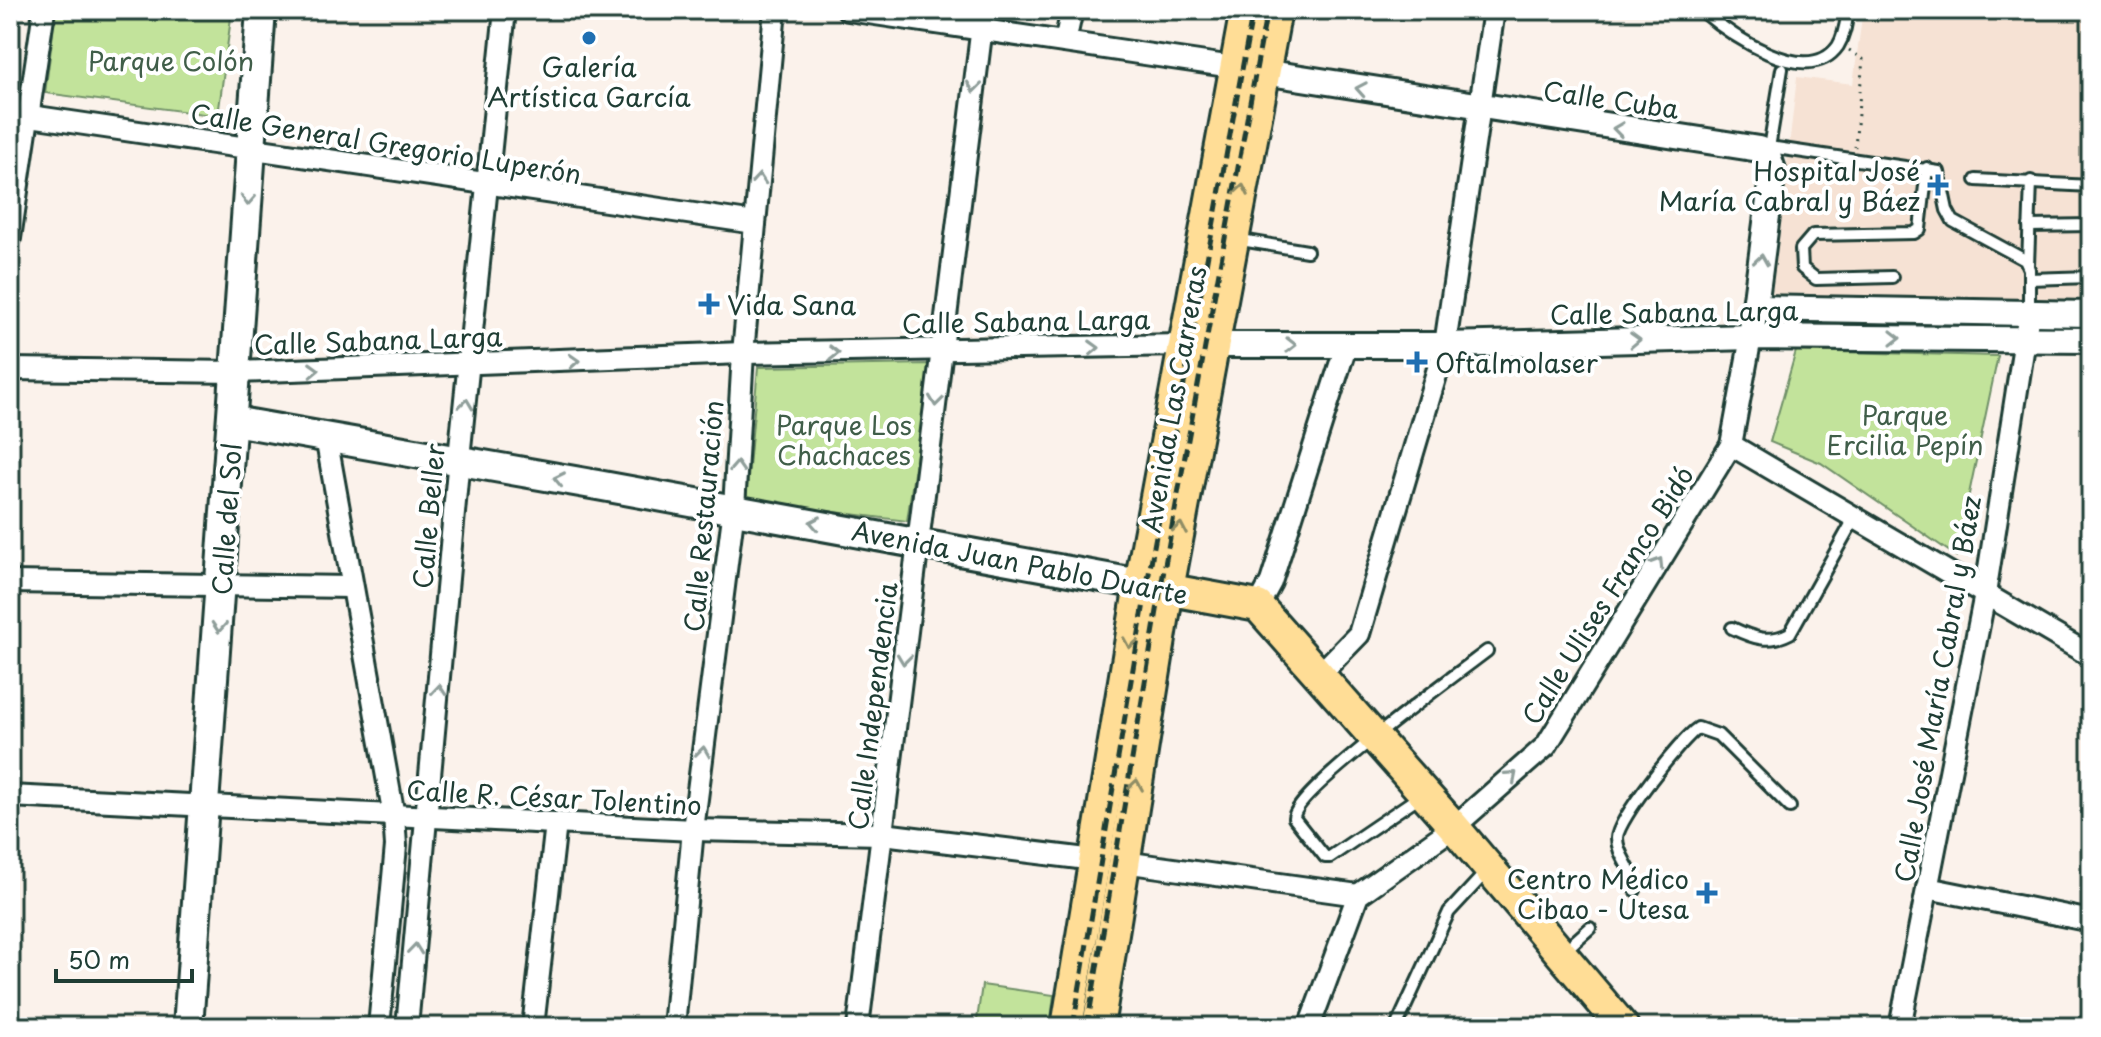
<svg xmlns="http://www.w3.org/2000/svg" width="2101" height="1037" font-family="'Playpen Sans',sans-serif">
<style>
.built{fill:#f6e2d4}
.green{fill:#c2e39b;stroke:#709068;stroke-width:2}
.lines{fill:none;stroke-linecap:round;stroke-linejoin:round}
.service-casing{stroke:#1f3d34;stroke-width:16}
.minor-casing{stroke:#1f3d34;stroke-width:26}
.tertiary-casing{stroke:#1f3d34;stroke-width:30}
.secondary-casing{stroke:#1f3d34;stroke-width:34}
.primary-casing{stroke:#1f3d34;stroke-width:36}
.path{stroke:#1f3d34;stroke-width:3;stroke-dasharray:2 6;stroke-linecap:butt}
.service{stroke:#fff;stroke-width:10}
.minor{stroke:#fff;stroke-width:20}
.tertiary{stroke:#fff;stroke-width:24}
.secondary{stroke:#fff;stroke-width:28}
.primary{stroke:#ffdd96;stroke-width:30}
.rail{stroke:#1f3d34;stroke-width:5;stroke-dasharray:12 6;stroke-linecap:butt}
.oneway{stroke:#8f9e9a}
.oneway2{stroke:#8f8d65}
.poi-dot{fill:#1f6fb2;stroke:#fff;stroke-width:3}
.labels{text-anchor:middle;dominant-baseline:central;stroke-width:8;stroke-linejoin:round;paint-order:stroke}
.park-label{font-size:26px;fill:#405e49;stroke:#fff}
.poi-label{font-size:26px;fill:#1f3d34;stroke:#fff;text-anchor:end}
.street-label{font-size:26px;fill:#1f3d34;stroke:#fff}
</style>
<rect width="100%" height="100%" fill="#fbf2eb"/>
<filter id="ink" filterUnits="userSpaceOnUse"><feTurbulence type="fractalNoise" baseFrequency=".0125" numOctaves="2"/><feDisplacementMap in="SourceGraphic" scale="16" xChannelSelector="R" yChannelSelector="G"/><feConvolveMatrix kernelMatrix="1 2 1 2 8 2 1 2 1" color-interpolation-filters="sRGB"/></filter>
<g filter="url(#ink)">
<polygon class="built" points="1863,10 2091,10 2091,300 1771,303 1797,77 1853,84"/>
<g class="green">
<polygon points="56,10 232,10 218,116 45,93"/>
<polygon points="1796,351 1998,356 1956,556 1821,463 1770,442"/>
<polygon points="930,364 907,521 746,501 758,367"/>
<polygon points="982,985 1054,995 1050,1027 976,1027"/>
</g>
<g class="lines">
<g class="service-casing">
<g id="service">
<path d="M1701,10C1728,33 1807,90 1838,46C1845,35 1846,22 1848,10"/>
<polyline points="1769,147 1939,172 1947,210 1953,221 2025,260 2029,269 2029,311"/>
<polyline points="1768,154 1782,69"/>
<polyline points="1976,180 2091,186"/>
<polyline points="2029,226 2091,225"/>
<polyline points="1235,239 1307,251"/>
<polyline points="2028,265 2031,181"/>
<polyline points="1892,277 1816,279 1802,268 1801,249 1813,235 1914,233 1920,229 1927,168"/>
<polyline points="2029,279 2091,277"/>
<path d="M1732,628C1753,638 1769,644 1790,633L1854,519"/>
<path d="M1420,796L1330,857H1325L1294,818C1293,793 1458,673 1487,651"/>
<path d="M1635,890C1635,870 1617,857 1617,838C1617,820 1682,738 1698,728L1718,735L1790,807"/>
<polyline points="1563,952 1590,928"/>
<polyline points="1396,1027 1449,912 1487,871"/>
</g>
</g>
<g class="minor-casing">
<g id="minor">
<polyline points="848,10 1233,67"/>
<polyline points="1065,42 1072,10"/>
<polyline points="10,113 755,223"/>
<polyline points="10,238 44,10"/>
<polyline points="10,369 236,372 743,353 1182,345"/>
<polyline points="326,437 394,816 396,846 379,1027"/>
<polyline points="1731,445 2091,656"/>
<polyline points="10,582 352,587"/>
<polyline points="1258,606 1271,582 1346,346"/>
<polyline points="1320,674 1359,634 1445,345 1494,10"/>
<polyline points="10,796 693,830 883,834 1095,860"/>
<polyline points="1124,862 1358,895"/>
<polyline points="1927,888 2091,921"/>
<polyline points="407,1027 459,458 505,10"/>
<polyline points="533,1027 556,823"/>
<polyline points="674,1027 693,830 734,508 743,353 775,10"/>
<polyline points="858,1027 984,10"/>
<polyline points="1309,1027 1358,895 1454,827 1546,746 1731,445 1751,337"/>
<polyline points="1900,1027 1985,594 2029,313"/>
</g>
</g>
<g class="tertiary-casing">
<g id="tertiary">
<polyline points="1263,72 1759,149 1768,155 1773,170 1751,337"/>
<polyline points="1754,308 2091,314"/>
<polyline points="1198,345 1445,345 1751,337 2091,340"/>
</g>
</g>
<g class="secondary-casing">
<g id="secondary">
<path d="M233,421C536,473 837,528 1140,584"/>
<polyline points="188,1027 261,10"/>
</g>
</g>
<g class="primary-casing">
<g id="primary">
<polyline points="1149,586 1258,606 1454,827 1623,1027"/>
<polyline points="1067,1027 1140,584 1246,10"/>
<polyline points="1098,1027 1168,589 1276,10"/>
</g>
</g>
<polyline class="path" points="1849,50 1863,59 1855,147"/>
<use href="#service" class="service"/>
<use href="#minor" class="minor"/>
<use href="#tertiary" class="tertiary"/>
<use href="#secondary" class="secondary"/>
<use href="#primary" class="primary"/>
<g class="rail">
<polyline points="1073,1027 1148,579 1253,10"/>
<polyline points="1087,1027 1162,581 1267,10"/>
</g>
</g>
<defs><path id="oneway-chevron" d="M-2-3.5L2.5 0L-2 3.5" fill="none" stroke-width="1.6" stroke-linecap="round" stroke-linejoin="round" transform="scale(2)"/></defs>
<g class="oneway">
<use href="#oneway-chevron" transform="translate(974 87) rotate(97)"/>
<use href="#oneway-chevron" transform="translate(1361 89) rotate(-170)"/>
<use href="#oneway-chevron" transform="translate(1618 129) rotate(-172)"/>
<use href="#oneway-chevron" transform="translate(759 179) rotate(-85)"/>
<use href="#oneway-chevron" transform="translate(248 200) rotate(94)"/>
<use href="#oneway-chevron" transform="translate(1761 260) rotate(-82)"/>
<use href="#oneway-chevron" transform="translate(1895 338)"/>
<use href="#oneway-chevron" transform="translate(1635 340) rotate(-2)"/>
<use href="#oneway-chevron" transform="translate(1291 345)"/>
<use href="#oneway-chevron" transform="translate(1094 348) rotate(-2)"/>
<use href="#oneway-chevron" transform="translate(834 353)"/>
<use href="#oneway-chevron" transform="translate(574 361) rotate(-3)"/>
<use href="#oneway-chevron" transform="translate(314 370) rotate(-2)"/>
<use href="#oneway-chevron" transform="translate(936 401) rotate(97)"/>
<use href="#oneway-chevron" transform="translate(466 404) rotate(-83)"/>
<use href="#oneway-chevron" transform="translate(737 467) rotate(-87)"/>
<use href="#oneway-chevron" transform="translate(559 479) rotate(-168)"/>
<use href="#oneway-chevron" transform="translate(815 523) rotate(-169)"/>
<use href="#oneway-chevron" transform="translate(1658 563) rotate(-58)"/>
<use href="#oneway-chevron" transform="translate(219 627) rotate(94)"/>
<use href="#oneway-chevron" transform="translate(904 659) rotate(97)"/>
<use href="#oneway-chevron" transform="translate(439 690) rotate(-85)"/>
<use href="#oneway-chevron" transform="translate(703 752) rotate(-83)"/>
<use href="#oneway-chevron" transform="translate(1512 776) rotate(-41)"/>
<use href="#oneway-chevron" transform="translate(415 949) rotate(-84)"/>
</g>
<g class="oneway2">
<use href="#oneway-chevron" transform="translate(1242 190) rotate(-80)"/>
<use href="#oneway-chevron" transform="translate(1180 528) rotate(-80)"/>
<use href="#oneway-chevron" transform="translate(1130 643) rotate(99)"/>
<use href="#oneway-chevron" transform="translate(1136 785) rotate(-81)"/>
</g>
</g>
<g class="poi-dot">
<circle cx="589" cy="38" r="8"/>
<path d="M1934 173h8v8h8v8h-8v8h-8v-8h-8v-8h8z"/>
<path d="M705 292h8v8h8v8h-8v8h-8v-8h-8v-8h8z"/>
<path d="M1413 350h8v8h8v8h-8v8h-8v-8h-8v-8h8z"/>
<path d="M1703 881h8v8h8v8h-8v8h-8v-8h-8v-8h8z"/>
</g>
<g class="labels">
<g class="park-label">
<text x="171" y="60">Parque Colón</text>
<text x="1905" y="414">Parque<tspan x="1905" dy="30">Ercilia Pepín</tspan></text>
<text x="844" y="424">Parque Los<tspan x="844" dy="30">Chachaces</tspan></text>
</g>
<g class="poi-label">
<text x="589" y="66" text-anchor="middle">Galería<tspan x="589" dy="30">Artística García</tspan></text>
<text x="1920" y="170">Hospital José<tspan x="1920" dy="30">María Cabral y Báez</tspan></text>
<text x="727" y="304" text-anchor="start">Vida Sana</text>
<text x="1435" y="362" text-anchor="start">Oftalmolaser</text>
<text x="1689" y="878">Centro Médico<tspan x="1689" dy="30">Cibao - Utesa</tspan></text>
</g>
<g class="street-label">
<text transform="translate(1611 99) rotate(8)">Calle Cuba</text>
<text transform="translate(386 143) rotate(9)">Calle General Gregorio Luperón</text>
<text transform="translate(1674 312) rotate(-1)">Calle Sabana Larga</text>
<text transform="translate(1026 321) rotate(-1)">Calle Sabana Larga</text>
<text transform="translate(378 340) rotate(-2)">Calle Sabana Larga</text>
<text transform="translate(1173 399) rotate(-80)">Avenida Las Carreras</text>
<text transform="translate(428 516) rotate(-85)">Calle Beller</text>
<text transform="translate(703 516) rotate(-85)">Calle Restauración</text>
<text transform="translate(226 519) rotate(-86)">Calle del Sol</text>
<text transform="translate(1020 562) rotate(11)">Avenida Juan Pablo Duarte</text>
<text transform="translate(1607 595) rotate(-58)">Calle Ulises Franco Bidó</text>
<text transform="translate(1937 689) rotate(-80)">Calle José María Cabral y Báez</text>
<text transform="translate(872 706) rotate(-83)">Calle Independencia</text>
<text transform="translate(554 797) rotate(3)">Calle R. César Tolentino</text>
</g>
</g>
<rect width="2101" height="1037" fill="none" stroke="#fff" stroke-width="40"/>
<rect x="20" y="20" width="2061" height="997" fill="none" stroke="#1f3d34" stroke-width="3" filter="url(#ink)"/>
<path d="M56 969v12h136v-12" fill="none" stroke="#1f3d34" stroke-width="4"/>
<text x="68" y="969" font-size="24" fill="#1f3d34" stroke="#ffffff" stroke-width="6" paint-order="stroke">50 m</text>
</svg>
